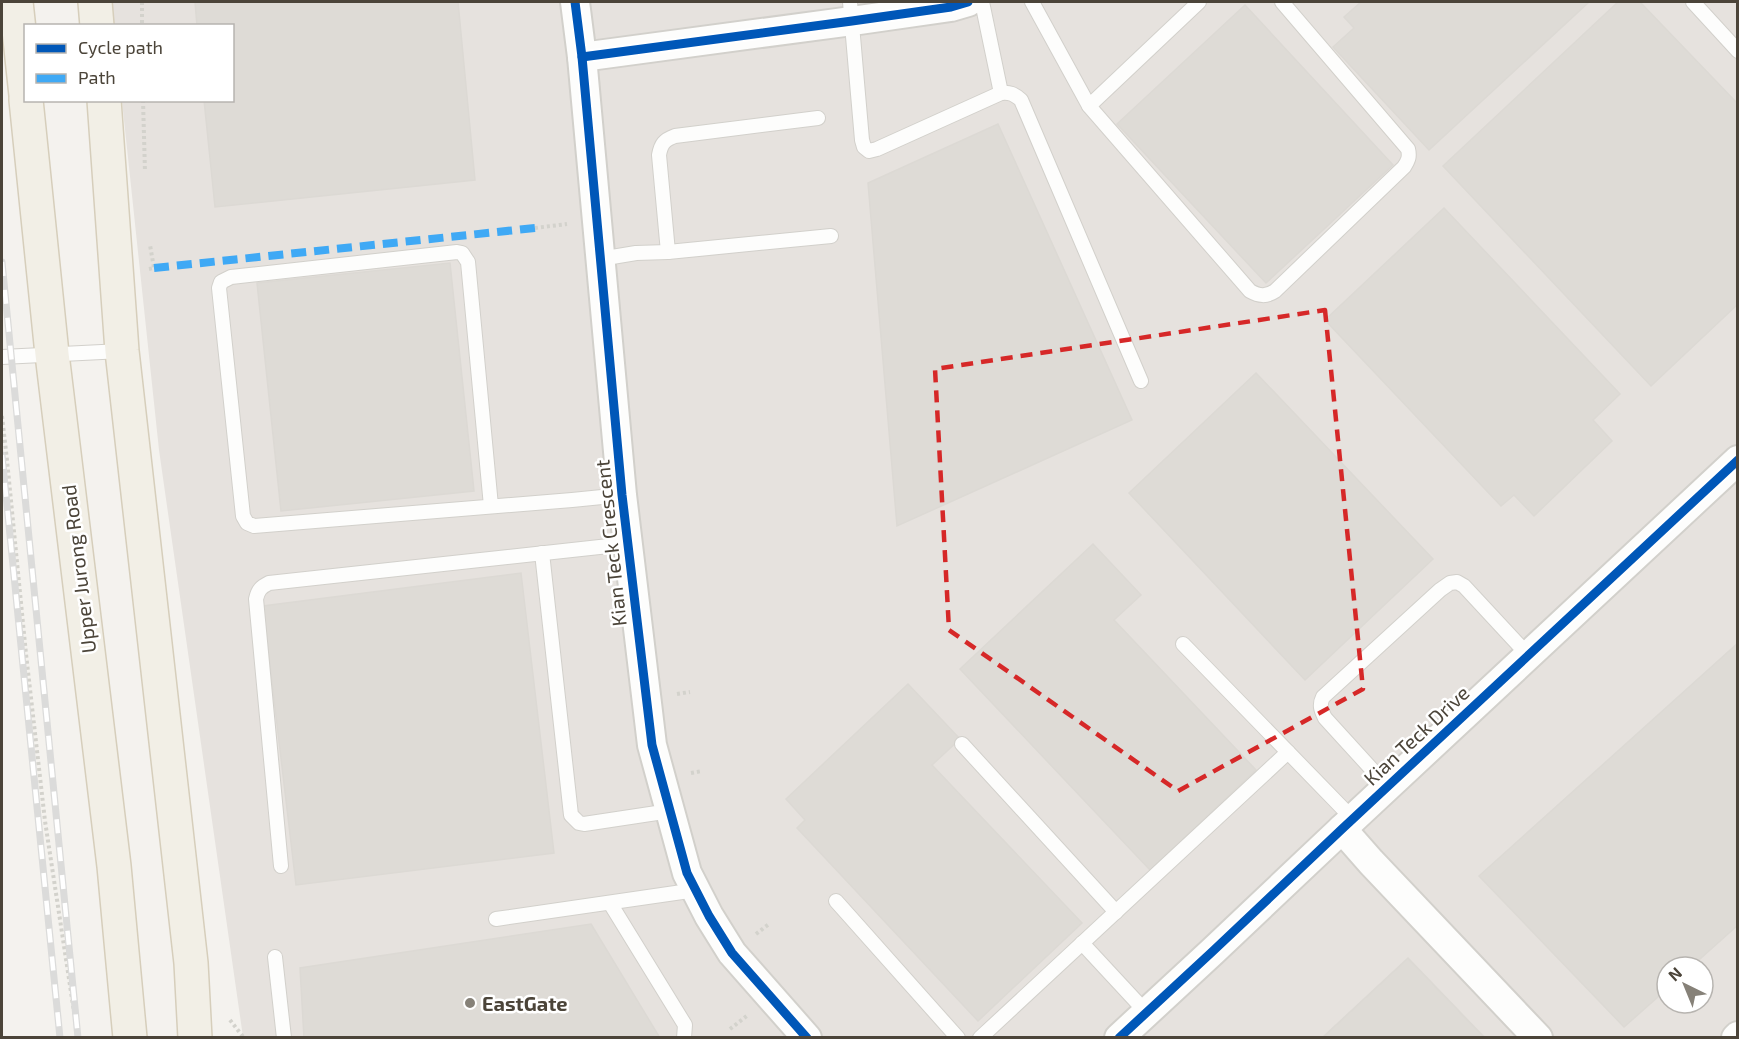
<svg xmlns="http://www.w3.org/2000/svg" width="1739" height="1039" font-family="'Exo 2',sans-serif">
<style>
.industrial{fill:#e6e2de;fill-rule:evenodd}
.building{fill:#dedbd6;stroke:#dcd9d4;stroke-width:1.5}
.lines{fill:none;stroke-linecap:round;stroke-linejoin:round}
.lane-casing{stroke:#d2d0cb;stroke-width:16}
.street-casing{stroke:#d2d0cb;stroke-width:32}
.primary-casing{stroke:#d6cebb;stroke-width:36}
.path{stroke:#d3d2cc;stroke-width:4;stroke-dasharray:3 3;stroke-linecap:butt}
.lane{stroke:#fdfdfc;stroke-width:14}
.street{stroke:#fdfdfc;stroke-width:28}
.primary{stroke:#f2efe6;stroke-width:33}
.rail-casing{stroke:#dbdbda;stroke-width:7}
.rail{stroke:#fff;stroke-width:4.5;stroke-dasharray:14;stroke-linecap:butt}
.quiet{stroke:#3fa9f5;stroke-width:8;stroke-dasharray:15 8;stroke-linecap:butt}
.cycleway-casing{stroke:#fff;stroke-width:13}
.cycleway{stroke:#0057b8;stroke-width:9}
.marked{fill:none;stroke:#d62828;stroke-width:4.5;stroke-dasharray:12 8;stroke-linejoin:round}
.poi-dot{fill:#868178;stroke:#fff;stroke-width:2}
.labels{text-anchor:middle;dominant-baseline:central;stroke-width:5;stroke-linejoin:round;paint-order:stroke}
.street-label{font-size:20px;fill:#4b4439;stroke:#fff}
.poi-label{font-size:20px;font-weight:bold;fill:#4b4439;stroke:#fff;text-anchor:start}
</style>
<rect width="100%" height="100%" fill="#f4f2ee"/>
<path class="industrial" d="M112,2H1737V1037H243L159,450L122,101L232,100V26L114,25ZM1667,967H1703V1003H1667Z"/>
<g class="building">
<polygon points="195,2 458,2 475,180 215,207 204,100 232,100 232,26 197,26"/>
<polygon points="1361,2 1589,2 1429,150 1333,47 1354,28 1344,17"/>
<polygon points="1618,2 1640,2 1738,104 1738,304 1651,386 1443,166"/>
<polygon points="1245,5 1393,165 1266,283 1117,124"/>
<polygon points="998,124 1132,420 897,526 868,183"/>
<polygon points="1444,208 1620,394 1593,420 1612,441 1534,516 1514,495 1501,506 1325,320"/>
<polygon points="450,263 474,491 281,511 257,283"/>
<polygon points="1256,373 1433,559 1305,680 1129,493"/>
<polygon points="1093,544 1141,595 1114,620 1256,770 1150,870 960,669"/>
<polygon points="521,573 554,853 296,885 263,606"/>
<polygon points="1738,643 1738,925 1691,967 1667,967 1667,989 1624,1027 1479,876"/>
<polygon points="908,684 960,739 932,765 1082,923 978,1021 797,828 805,820 786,799"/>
<polygon points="591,924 660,1038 304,1038 300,968"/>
<polygon points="1408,958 1485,1038 1322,1038"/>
</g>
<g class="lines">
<g class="lane-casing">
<g id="lane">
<path d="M850,2L862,140L864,147L869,151L877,149L1001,93C1010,92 1014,94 1021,100L1141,381"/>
<polyline points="982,2 1001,93"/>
<polyline points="1032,2 1089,106"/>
<path d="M1199,2L1089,106L1250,291C1259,296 1266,297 1275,291L1404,167C1408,161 1410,157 1408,149L1282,2"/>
<polyline points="1693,2 1738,51"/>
<path d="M668,252L659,155C661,144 664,140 675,136L818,118"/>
<polyline points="600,259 636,253 668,252 831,236"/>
<polyline points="2,357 122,351"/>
<polyline points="491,506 468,262 462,253 457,252 231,277 221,282 219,288 243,516 247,523 254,526 572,500 622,495"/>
<polyline points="542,553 571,815 579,823 584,824 670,811"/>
<polyline points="1183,644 1353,819"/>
<polyline points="962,744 1116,912"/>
<path d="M1387,786L1325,718C1321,710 1319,705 1323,697L1440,590L1450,583L1457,582L1464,586L1528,655"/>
<path d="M281,866L256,599C258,590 261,587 269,583L627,544"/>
<polyline points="836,901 958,1038"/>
<polyline points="610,903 685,1025 684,1038"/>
<polyline points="496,919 696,890"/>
<polyline points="1082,943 1146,1012"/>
<polyline points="275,957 284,1038"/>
<polyline points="980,1038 1288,752"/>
</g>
</g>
<g class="street-casing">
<g id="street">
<polyline points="575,2 582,57 622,495 652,745 687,873 709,916 732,953 807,1038"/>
<polyline points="582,57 852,21 951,7 968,2"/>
<polyline points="1342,829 1371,862 1538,1038"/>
<polyline points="1119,1038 1213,951 1342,829 1738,460"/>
<polyline points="1736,1038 1738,1036"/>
</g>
</g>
<g class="primary-casing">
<g id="primary">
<polyline points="16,2 26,95"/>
<polyline points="95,2 97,26"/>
<polyline points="26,100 52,354 114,866 130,1038"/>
<polyline points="104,100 122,351 191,963 195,1038"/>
</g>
</g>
<g class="path">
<polyline points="142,2 142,26"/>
<polyline points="143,100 145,172"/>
<polyline points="535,228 567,224"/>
<polyline points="149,269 154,268 150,245"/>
<polyline points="2,416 7,460 26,654 45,821 78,1038"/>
<polyline points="677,694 690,692"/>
<polyline points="691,773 702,771"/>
<polyline points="756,934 769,924"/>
<polyline points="230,1020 244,1038"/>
<polyline points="730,1029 748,1015"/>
</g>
<use href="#lane" class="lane"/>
<use href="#street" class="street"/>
<use href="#primary" class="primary"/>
<g class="rail-casing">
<g id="rail">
<polyline points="2,262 78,1038"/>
<polyline points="2,455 60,1038"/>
</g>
</g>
<use href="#rail" class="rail"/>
<polyline class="quiet" points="154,268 535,228"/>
<g class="cycleway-casing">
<g id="cycleway">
<polyline points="575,2 582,57 622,495 652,745 687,873 709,916 732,953 807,1038"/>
<polyline points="582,57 852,21 951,7 968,2"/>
<polyline points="1119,1038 1213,951 1342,829 1738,460"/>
</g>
</g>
<use href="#cycleway" class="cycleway"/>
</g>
<path class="marked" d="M1325,310L1363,689L1178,791L949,630L935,369Z"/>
<circle class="poi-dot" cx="470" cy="1003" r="6"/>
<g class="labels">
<g class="street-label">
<text transform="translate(610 543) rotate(-96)">Kian Teck Crescent</text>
<text transform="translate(78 569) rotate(-97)">Upper Jurong Road</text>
<text transform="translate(1416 735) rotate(-43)">Kian Teck Drive</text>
</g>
<g class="poi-label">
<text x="482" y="1003">EastGate</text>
</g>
</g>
<rect width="1739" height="1039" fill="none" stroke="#4b4439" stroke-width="6"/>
<rect x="24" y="24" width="210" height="78" fill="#ffffff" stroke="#b7b4b0" stroke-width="1.5"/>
<rect x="36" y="44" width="30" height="9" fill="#0057b8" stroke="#b7b4b0" stroke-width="1.5"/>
<text x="78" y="54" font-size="18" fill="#4b4439">Cycle path</text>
<rect x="36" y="74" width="30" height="9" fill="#3fa9f5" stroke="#b7b4b0" stroke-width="1.5"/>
<text x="78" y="84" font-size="18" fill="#4b4439">Path</text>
<g transform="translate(1685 985) rotate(317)"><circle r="28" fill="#ffffff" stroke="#b7b4b0" stroke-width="1.5"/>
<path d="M0-4.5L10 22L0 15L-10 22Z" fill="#868178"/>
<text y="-9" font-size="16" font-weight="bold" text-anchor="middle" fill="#4b4439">N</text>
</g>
</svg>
